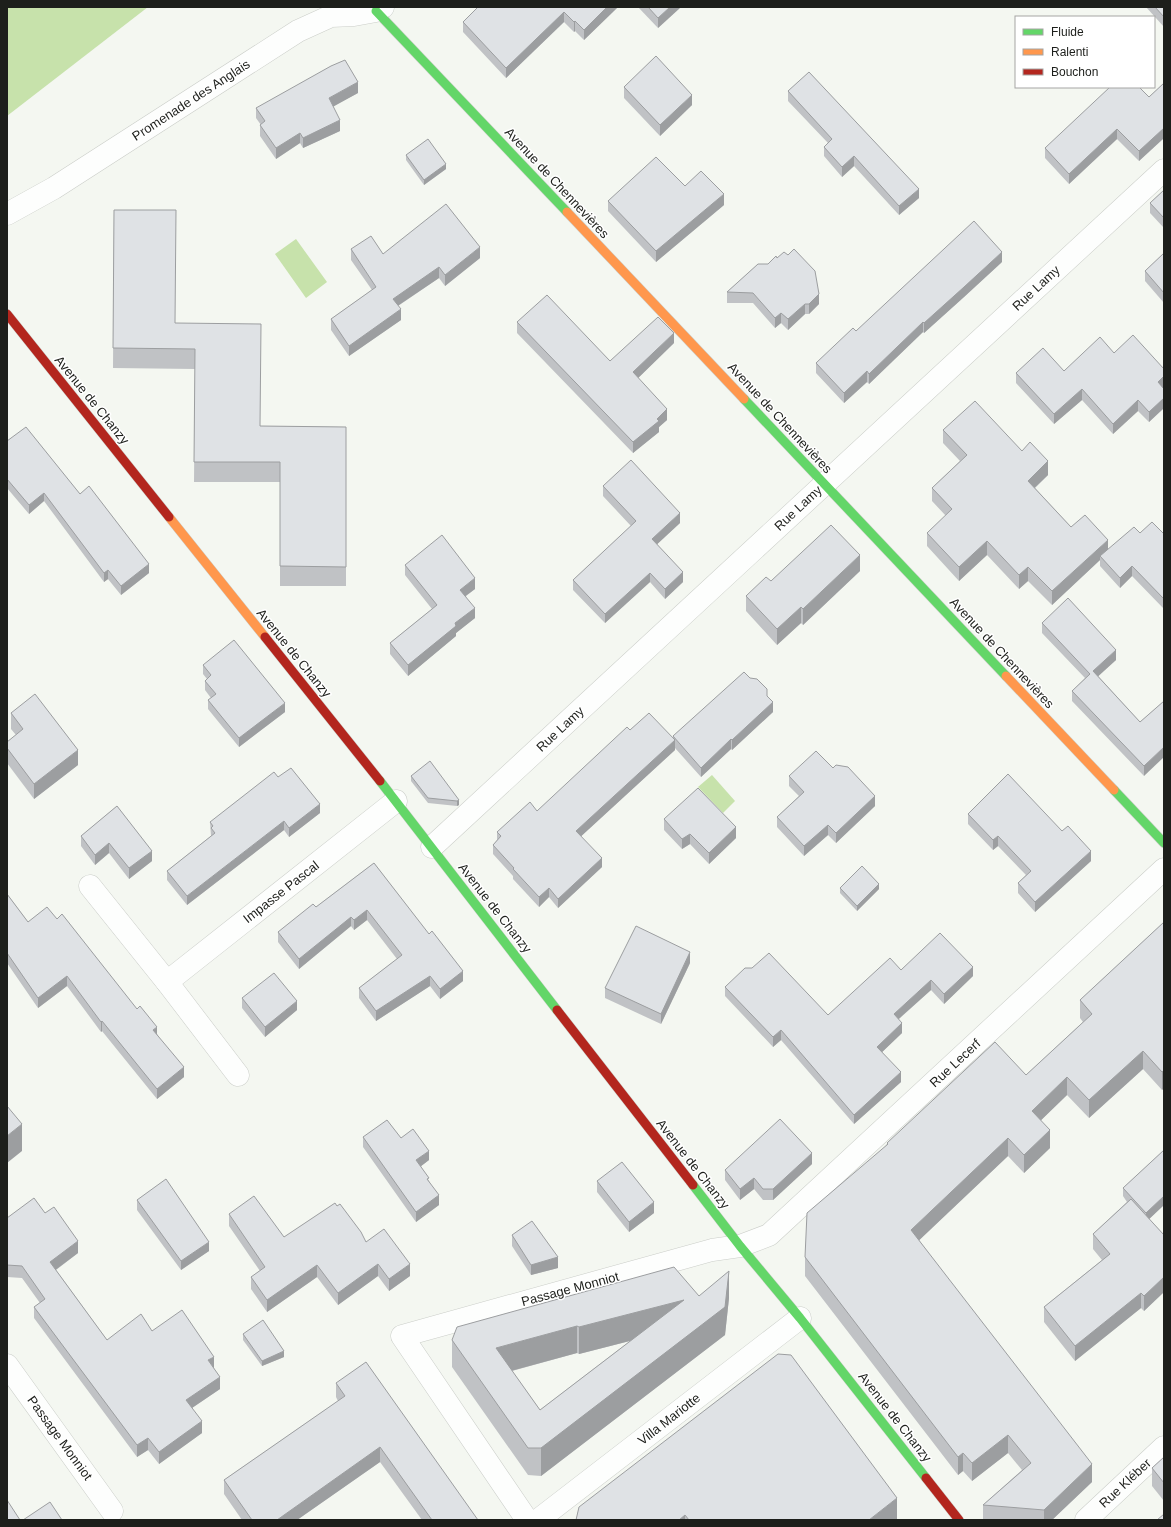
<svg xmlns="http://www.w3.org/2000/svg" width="1171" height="1527" font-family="Arial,sans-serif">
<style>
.water{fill:#c7e2ab}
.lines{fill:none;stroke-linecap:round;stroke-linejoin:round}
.street-casing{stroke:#cbcec9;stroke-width:23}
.fast-casing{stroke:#cbcec9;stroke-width:10}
.slow-casing{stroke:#cbcec9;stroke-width:10}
.jam-casing{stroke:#cbcec9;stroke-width:10}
.street{stroke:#fdfefd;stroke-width:22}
.fast{stroke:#63d668;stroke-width:9}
.slow{stroke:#ff974d;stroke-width:9}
.jam{stroke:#b3261e;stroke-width:9}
.wall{fill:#c0c2c5;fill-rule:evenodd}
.shaded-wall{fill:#9c9ea0}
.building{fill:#dfe2e5;stroke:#9c9ea0;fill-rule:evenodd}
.labels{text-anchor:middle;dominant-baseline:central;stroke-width:3;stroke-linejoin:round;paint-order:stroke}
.street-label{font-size:13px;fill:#1d1f1b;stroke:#fff}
</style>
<rect width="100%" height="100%" fill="#f4f7f1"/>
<g class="water">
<polygon points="7,7 148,7 7,116"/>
<polygon points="296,239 327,282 306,298 275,254"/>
<polygon points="712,775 735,801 723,813 698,787"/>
</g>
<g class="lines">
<g class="street-casing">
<g id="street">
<polyline points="7,214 54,188 298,31 331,16 354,15 376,11 383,7"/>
<polyline points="432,847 1164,170"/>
<polyline points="90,886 167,982 238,1075"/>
<polyline points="167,982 396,801"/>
<polyline points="7,1365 112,1511"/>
<polyline points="527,1520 402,1336 712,1250 740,1246 769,1235 1164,869"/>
<polyline points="538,1520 800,1318"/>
<polyline points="1086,1520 1164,1447"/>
</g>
</g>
<g class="fast-casing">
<g id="fast">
<polyline points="376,11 567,212"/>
<polyline points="744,399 1006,676"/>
<polyline points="380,781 557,1010"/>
<polyline points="1114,790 1164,843"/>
<polyline points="693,1185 740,1246 800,1318 926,1478"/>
</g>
</g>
<g class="slow-casing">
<g id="slow">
<polyline points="567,212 744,399"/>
<polyline points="169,517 265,637"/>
<polyline points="1006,676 1114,790"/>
</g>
</g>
<g class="jam-casing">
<g id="jam">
<polyline points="7,314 169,517"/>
<polyline points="265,637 380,781"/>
<polyline points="557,1010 693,1185"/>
<polyline points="926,1478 959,1520"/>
</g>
</g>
<use href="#street" class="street"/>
<use href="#fast" class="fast"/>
<use href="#slow" class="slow"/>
<use href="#jam" class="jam"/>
</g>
<g class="wall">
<polygon points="618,7 584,40 575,31 574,32 564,22 506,78 463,32 463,22"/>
<polygon points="638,7 681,7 658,28"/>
<polygon points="1146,7 1164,7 1164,27"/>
<polygon points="1164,83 1164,138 1139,161 1117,139 1069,184 1045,158 1045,148 1149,97"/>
<polygon points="624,87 692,105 660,136 624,98"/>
<polygon points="788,91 919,198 899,215 854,166 842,177 824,156 824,147 828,143 788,101"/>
<polygon points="358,93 333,106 340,131 303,148 300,143 276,159 260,136 260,125 261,125 256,118 256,108"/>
<polygon points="406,155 446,169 424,185 406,160"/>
<polygon points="685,186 724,205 656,262 608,211 608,201"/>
<polygon points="1164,190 1164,228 1150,213 1150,203"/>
<polygon points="114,210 175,323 260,426 346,427 346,586 280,586 280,482 194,482 195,369 113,368"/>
<polygon points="351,249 383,254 480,258 445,286 439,278 398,306 401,320 349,356 331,330 331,319 372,290 351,260"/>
<polygon points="1164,253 1164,303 1145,281 1145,271"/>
<polygon points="1002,262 964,297 924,333 923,332 869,384 867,382 844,403 816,373 816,363 856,331"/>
<polygon points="758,264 819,304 809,314 805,314 788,330 781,323 775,328 753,303 727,303 727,292"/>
<polygon points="517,322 610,361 674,343 638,378 667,420 659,427 659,432 633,453 517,333"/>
<polygon points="1114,353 1164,387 1163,388 1164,389 1164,408 1149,422 1138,411 1113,434 1082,400 1054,424 1016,383 1016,373 1064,371"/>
<polygon points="943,430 1022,451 1048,475 1035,488 1071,527 1108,550 1140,533 1164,534 1164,609 1132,576 1120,588 1100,566 1100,560 1052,605 1028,581 1019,589 987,555 959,581 927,546 927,533 946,516 932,501 932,488 960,461 943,443"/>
<polygon points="7,441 80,494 149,573 121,595 108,579 104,582 44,501 29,514 7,488"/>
<polygon points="603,486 680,523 657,544 683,582 665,599 650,582 605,623 573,590 573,580 631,526 603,496"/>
<polygon points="405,565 475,589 466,596 475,618 456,633 456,636 408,676 390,654 390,643 432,609 405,575"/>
<polygon points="860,571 803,625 801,623 777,645 746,611 746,596 771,581"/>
<polygon points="1042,623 1116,660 1098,676 1140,722 1164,701 1144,776 1072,701 1072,691 1085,678 1042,633"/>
<polygon points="203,665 285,712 239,747 208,709 208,700 211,698 205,690 205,681 207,679 203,674"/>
<polygon points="767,696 773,712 732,750 731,749 701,777 675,748 675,750 581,836 602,867 558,908 549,897 539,907 513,879 513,876 493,854 493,845 497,840 497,832 537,811 630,730 673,738 673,736"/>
<polygon points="11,713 78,765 34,799 7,763 7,742 16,735 11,729"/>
<polygon points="833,768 875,806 836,843 828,835 804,856 777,827 777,817 799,796 789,786 789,776"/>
<polygon points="411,776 459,800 459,805 457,806 428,803 411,781"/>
<polygon points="278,777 320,813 289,837 284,830 187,905 167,880 167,871 211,836 210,822"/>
<polygon points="117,806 152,861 129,879 109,853 95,865 81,846 81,836"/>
<polygon points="968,814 1091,861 1035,912 1018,893 1018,883 1026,875 998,846 993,850 968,824"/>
<polygon points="664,819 736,838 709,864 690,844 682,849 664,830"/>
<polygon points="374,863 463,981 440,999 430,986 376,1021 359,998 359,988 397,959 367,920 354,930 351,926 299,969 278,942 278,932 316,907"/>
<polygon points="840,888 879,889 857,911 840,893"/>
<polygon points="7,894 28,922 57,919 157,1034 184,1077 157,1099 102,1031 101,1032 67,986 38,1008 7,963"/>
<polygon points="1164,922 1164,1088 1162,1090 1143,1069 1089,1118 1067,1095 1041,1120 1050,1148 1024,1173 1008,1156 919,1240 1092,1482 1052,1520 983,1520 983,1505 1022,1470 1008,1453 972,1481 963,1471 958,1475 805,1276 805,1257 887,1144 887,1143 1026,1075 1083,1022 1080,1018 1080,1000"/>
<polygon points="690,963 661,1024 605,998 605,988"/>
<polygon points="901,970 973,976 944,1004 931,990 899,1019 902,1033 882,1052 901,1082 854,1124 781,1040 773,1047 725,996 725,987 828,1015"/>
<polygon points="242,998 297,1010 265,1037 242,1008"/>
<polygon points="363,1137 401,1138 429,1160 421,1166 429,1181 439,1205 416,1222 363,1147"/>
<polygon points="1164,1150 1164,1205 1149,1219 1164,1235 1164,1292 1144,1311 1141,1308 1075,1361 1044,1322 1044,1307 1102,1260 1093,1249 1093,1234 1127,1202 1123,1196 1123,1188"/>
<polygon points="812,1164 773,1200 763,1200 754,1189 740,1200 725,1180 725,1170"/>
<polygon points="597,1181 654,1213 629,1232 597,1192"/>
<polygon points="137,1200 209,1251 181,1270 137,1210"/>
<polygon points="45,1213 78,1253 56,1270 107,1340 152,1331 214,1368 220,1389 192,1408 202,1433 159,1464 148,1450 137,1457 34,1318 34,1307 40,1303 22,1278 7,1277 7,1218"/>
<polygon points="229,1214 284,1237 366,1242 410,1276 389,1291 378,1276 338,1305 317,1277 267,1312 251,1289 251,1277 260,1271 229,1226"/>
<polygon points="512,1235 558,1268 531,1275 512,1246"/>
<path d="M699,1296L729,1298L725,1335L541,1476L528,1475L452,1367V1340ZM630,1341L540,1410L512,1371L577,1353L579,1354Z"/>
<polygon points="243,1334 284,1357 262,1366 243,1340"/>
<polygon points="336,1383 478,1520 422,1520 380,1462 297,1520 242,1520 224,1494 224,1480 338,1401 336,1397"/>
<polygon points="1164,1457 1164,1501 1152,1486 1152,1468"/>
<polygon points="579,1507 897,1520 576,1520"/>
</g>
<g class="shaded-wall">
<polygon points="607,7 618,7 584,40 584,30"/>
<polygon points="670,7 681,7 658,28 658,18"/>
<polygon points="564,12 564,22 506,78 506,68"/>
<polygon points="575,21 575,31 574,32 574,22"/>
<polygon points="358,82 358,93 329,109 329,98"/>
<polygon points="692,95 692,105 660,136 660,125"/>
<polygon points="340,120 340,131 303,148 303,138"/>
<polygon points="1164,128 1164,138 1139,161 1139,151"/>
<polygon points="1117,129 1117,139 1069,184 1069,174"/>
<polygon points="300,133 300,143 276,159 276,148"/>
<polygon points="854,156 854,166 842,177 842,167"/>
<polygon points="446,164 446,169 424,185 424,180"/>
<polygon points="919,189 919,198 899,215 899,206"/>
<polygon points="724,194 724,205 656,262 656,251"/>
<polygon points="480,247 480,258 445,286 445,275"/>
<polygon points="1002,252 1002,262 964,297 924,333 924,323"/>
<polygon points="439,267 439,278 393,309 393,299"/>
<polygon points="819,294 819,304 809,314 809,304"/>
<polygon points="805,304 805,314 788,330 788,319"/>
<polygon points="401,309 401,320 349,356 349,346"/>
<polygon points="781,313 781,323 775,328 775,318"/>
<polygon points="923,322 923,332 869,384 869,374"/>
<polygon points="674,333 674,343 633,383 633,372"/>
<polygon points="867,371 867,382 844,403 844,393"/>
<polygon points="1164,376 1164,387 1158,392 1158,382"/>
<polygon points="1082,389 1082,400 1054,424 1054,414"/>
<polygon points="1164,398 1164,408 1149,422 1149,412"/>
<polygon points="1138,400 1138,411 1113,434 1113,424"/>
<polygon points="667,409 667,420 659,427 659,432 633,453 633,442"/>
<polygon points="1048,461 1048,475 1028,494 1028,481"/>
<polygon points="44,493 44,501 29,514 29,505"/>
<polygon points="680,513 680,523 652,549 652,539"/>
<polygon points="1108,540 1108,554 1100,556 1100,560 1052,605 1052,591"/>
<polygon points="987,541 987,555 959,581 959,567"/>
<polygon points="860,555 860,571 803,625 803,609"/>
<polygon points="149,564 149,573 121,595 121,586"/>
<polygon points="1132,566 1132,576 1120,588 1120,578"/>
<polygon points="1028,567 1028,581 1019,589 1019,575"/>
<polygon points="108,570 108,579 104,582 104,573"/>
<polygon points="683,572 683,582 665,599 665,589"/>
<polygon points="650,573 650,582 605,623 605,614"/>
<polygon points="475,578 475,589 460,600 460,590"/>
<polygon points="801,607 801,623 777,645 777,629"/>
<polygon points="475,608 475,618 456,633 456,636 408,676 408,665 455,623"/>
<polygon points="1116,650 1116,660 1093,681 1093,671"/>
<polygon points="773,702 773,712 732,750 732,740"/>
<polygon points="285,703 285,712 239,747 239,738"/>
<polygon points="731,739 731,749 701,777 701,768"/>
<polygon points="675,740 675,750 576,841 576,831"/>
<polygon points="1164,747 1164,757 1144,776 1144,766"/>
<polygon points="78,750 78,765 34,799 34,784"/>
<polygon points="875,796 875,806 836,843 836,833"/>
<polygon points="459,800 459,805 457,806 457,801"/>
<polygon points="320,804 320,813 289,837 289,828"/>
<polygon points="284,821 284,830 187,905 187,896"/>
<polygon points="828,825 828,835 804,856 804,846"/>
<polygon points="736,827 736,838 709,864 709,853"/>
<polygon points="690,834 690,844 682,849 682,839"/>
<polygon points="998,836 998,846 993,850 993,840"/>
<polygon points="109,843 109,853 95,865 95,855"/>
<polygon points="152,851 152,861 129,879 129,868"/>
<polygon points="1091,851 1091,861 1035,912 1035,902"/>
<polygon points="602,858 602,867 558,908 558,899"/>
<polygon points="879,884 879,889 857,911 857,906"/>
<polygon points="549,888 549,897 539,907 539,897"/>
<polygon points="367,910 367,920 354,930 354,920"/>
<polygon points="351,917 351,926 299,969 299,959"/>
<polygon points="690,952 690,963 661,1024 661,1014"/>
<polygon points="973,967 973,976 944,1004 944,994"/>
<polygon points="463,971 463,981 440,999 440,989"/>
<polygon points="67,976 67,986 38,1008 38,998"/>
<polygon points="430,976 430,986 376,1021 376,1011"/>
<polygon points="931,980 931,990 894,1023 894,1014"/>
<polygon points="297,1001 297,1010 265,1037 265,1027"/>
<polygon points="102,1021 102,1031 101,1032 101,1022"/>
<polygon points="902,1023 902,1033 877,1057 877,1047"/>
<polygon points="157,1027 157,1036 153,1030"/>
<polygon points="781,1030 781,1040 773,1047 773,1037"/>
<polygon points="1143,1051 1143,1069 1089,1118 1089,1100"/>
<polygon points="184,1067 184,1077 157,1099 157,1089"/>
<polygon points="1164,1070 1164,1088 1162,1090 1162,1072"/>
<polygon points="901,1072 901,1082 854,1124 854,1115"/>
<polygon points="1067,1077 1067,1095 1032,1129 1032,1111"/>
<polygon points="22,1124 22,1151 7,1163 7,1136"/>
<polygon points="1050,1130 1050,1148 1024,1173 1024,1155"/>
<polygon points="1008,1138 1008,1156 911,1248 911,1230"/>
<polygon points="429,1151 429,1160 416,1170 416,1160"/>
<polygon points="812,1153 812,1164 773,1200 773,1189"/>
<polygon points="754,1178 754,1189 740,1200 740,1189"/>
<polygon points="439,1195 439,1205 416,1222 416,1212"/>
<polygon points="1164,1196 1164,1205 1146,1222 1146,1213"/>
<polygon points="654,1202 654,1213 629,1232 629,1222"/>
<polygon points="78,1241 78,1253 50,1274 50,1262"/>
<polygon points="209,1242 209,1251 181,1270 181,1261"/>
<polygon points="558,1257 558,1268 531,1275 531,1265"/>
<polygon points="378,1264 378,1276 338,1305 338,1293"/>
<polygon points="410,1264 410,1276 389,1291 389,1279"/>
<polygon points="317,1265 317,1277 267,1312 267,1300"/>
<polygon points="729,1271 729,1298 725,1335 541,1476 541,1448"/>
<polygon points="1164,1277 1164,1292 1144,1311 1144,1296"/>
<polygon points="1141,1293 1141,1308 1075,1361 1075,1346"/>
<polygon points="684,1300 684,1327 579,1354 579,1327"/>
<polygon points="577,1326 577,1353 496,1375 496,1348"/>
<polygon points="284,1351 284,1357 262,1366 262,1361"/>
<polygon points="214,1357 214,1369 208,1360"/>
<polygon points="220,1377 220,1389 186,1412 186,1400"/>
<polygon points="202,1421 202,1433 159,1464 159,1452"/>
<polygon points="1008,1435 1008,1453 972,1481 972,1463"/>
<polygon points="148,1438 148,1450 137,1457 137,1445"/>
<polygon points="380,1447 380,1462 297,1520 277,1520"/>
<polygon points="963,1453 963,1471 958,1475 958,1457"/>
<polygon points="1092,1464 1092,1482 1052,1520 1044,1520 1044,1510"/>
<polygon points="897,1498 897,1520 869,1520"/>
<polygon points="685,1515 685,1520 679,1520"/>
</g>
<g class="building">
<polygon points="478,7 607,7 584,30 575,21 574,22 564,12 506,68 463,22"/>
<polygon points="648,7 670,7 658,18"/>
<polygon points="1155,7 1164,7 1164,17"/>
<polygon points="656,56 692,95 660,125 624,87"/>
<polygon points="345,60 358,82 329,98 340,120 303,138 300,133 276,148 260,125 265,121 256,108 331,66"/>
<polygon points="809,72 919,189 899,206 854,156 842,167 824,147 832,139 788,91"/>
<polygon points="1164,83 1164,128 1139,151 1117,129 1069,174 1045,148 1110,87 1139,87 1149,97"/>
<polygon points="428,139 446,164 424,180 406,155"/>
<polygon points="656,157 685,186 701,171 724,194 656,251 608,201"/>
<polygon points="1164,190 1164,218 1150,203"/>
<polygon points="446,204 480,247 445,275 439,267 393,299 401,309 349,346 331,319 376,287 351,249 371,236 383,254"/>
<polygon points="114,210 176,210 175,323 261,324 260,426 346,427 346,567 280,566 280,462 194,462 195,349 113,348"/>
<polygon points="974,221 1002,252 964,287 924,323 923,322 869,374 867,371 844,393 816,363 853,328 856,331"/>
<polygon points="794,249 815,271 819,294 809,304 805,304 788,319 781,313 775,318 753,293 727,292 758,264 768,264 776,256 777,258 784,252 788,255"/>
<polygon points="1164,253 1164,293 1145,271"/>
<polygon points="547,295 610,361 658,317 674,333 633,372 667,409 657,419 659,421 633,442 517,322"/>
<polygon points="1133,335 1164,369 1164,376 1158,382 1164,389 1164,398 1149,412 1138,400 1113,424 1082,389 1054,414 1016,373 1043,348 1064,371 1100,337 1114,353"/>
<polygon points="975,401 1022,451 1030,442 1048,461 1028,481 1071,527 1085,515 1108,540 1052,591 1028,567 1019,575 987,541 959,567 927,533 952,509 932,488 967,455 943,430"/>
<polygon points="26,427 80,494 89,486 149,564 121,586 108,570 104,573 44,493 29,505 7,479 7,441"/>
<polygon points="631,460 680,513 652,539 683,572 665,589 650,573 605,614 573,580 636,521 603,486"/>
<polygon points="1152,522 1164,534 1164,599 1132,566 1120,578 1100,556 1134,527 1140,533"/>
<polygon points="831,525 860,555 803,609 801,607 777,629 746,596 766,577 771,581"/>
<polygon points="442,535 475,578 460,590 475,608 455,623 456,626 408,665 390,643 437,605 405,565"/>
<polygon points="1068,598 1116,650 1093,671 1140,722 1164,701 1164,747 1144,766 1072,691 1090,674 1042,623"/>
<polygon points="234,640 285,703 239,738 208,700 216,694 205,681 211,675 203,665"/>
<polygon points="744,672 750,678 757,679 767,689 767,696 773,702 732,740 731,739 701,768 673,736"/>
<polygon points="35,694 78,750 34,784 7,748 7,742 23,729 11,713"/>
<polygon points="649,713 675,740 576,831 602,858 558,899 549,888 539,897 513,869 514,868 493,845 501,836 497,832 530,802 537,811 627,727 630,730"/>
<polygon points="816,751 833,768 836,765 848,767 875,796 836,833 828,825 804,846 777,817 804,792 789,776"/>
<polygon points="430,761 459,800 457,801 428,798 411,776"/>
<polygon points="291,768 320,804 289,828 284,821 187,896 167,871 215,833 211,828 213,826 210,822 274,772 278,777"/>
<polygon points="1008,774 1062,831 1068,826 1091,851 1035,902 1018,883 1031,871 998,836 993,840 968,814"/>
<polygon points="698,788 736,827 709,853 690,834 682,839 664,819"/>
<polygon points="117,806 152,851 129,868 109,843 95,855 81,836"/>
<polygon points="374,863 429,934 432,931 463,971 440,989 430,976 376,1011 359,988 402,955 367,910 354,920 351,917 299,959 278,932 313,904 316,907"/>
<polygon points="862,866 879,884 857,906 840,888"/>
<polygon points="7,894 28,922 47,907 57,919 62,914 137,1009 140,1006 157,1027 153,1030 184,1067 157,1089 102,1021 101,1022 67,976 38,998 7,953"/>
<polygon points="1164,922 1164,990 1163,991 1164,992 1164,1070 1162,1072 1143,1051 1089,1100 1067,1077 1032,1111 1050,1130 1024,1155 1008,1138 911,1230 1092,1464 1044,1510 983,1505 1031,1463 1008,1435 972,1463 963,1453 958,1457 805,1257 807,1213 888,1144 887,1143 995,1042 1026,1075 1092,1014 1080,1000"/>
<polygon points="636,926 690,952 661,1014 605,988"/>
<polygon points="940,933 973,967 944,994 931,980 894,1014 902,1023 877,1047 901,1072 854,1115 781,1030 773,1037 725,987 745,968 752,968 769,953 828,1015 890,958 901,970"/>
<polygon points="274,973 297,1001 265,1027 242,998"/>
<polygon points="7,1106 22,1124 7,1136"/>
<polygon points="780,1119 812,1153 773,1189 763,1189 754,1178 740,1189 725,1170"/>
<polygon points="387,1120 401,1138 413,1129 429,1151 416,1160 429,1178 427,1179 439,1195 416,1212 363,1137"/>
<polygon points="1164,1150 1164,1196 1146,1213 1123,1188"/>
<polygon points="622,1162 654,1202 629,1222 597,1181"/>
<polygon points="166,1179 209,1242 181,1261 137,1200"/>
<polygon points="254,1196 284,1237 335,1203 337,1206 340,1204 361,1232 366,1242 384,1229 410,1264 389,1279 378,1264 338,1293 317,1265 267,1300 251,1277 265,1267 229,1214"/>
<polygon points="34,1198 45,1213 54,1207 78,1241 50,1262 107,1340 141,1314 152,1331 182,1310 214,1357 208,1360 220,1377 186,1400 202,1421 159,1452 148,1438 137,1445 34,1307 45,1299 22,1266 7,1265 7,1218"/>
<polygon points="1131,1199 1164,1235 1164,1277 1144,1296 1141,1293 1075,1346 1044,1307 1110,1254 1093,1234"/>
<polygon points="532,1221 558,1257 531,1265 512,1235"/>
<path d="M674,1267L699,1296L729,1271L725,1307L541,1448H528L452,1340L457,1327ZM684,1300L540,1410L496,1348L577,1326L579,1327Z"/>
<polygon points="263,1320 284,1351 262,1361 243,1334"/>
<polygon points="778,1354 791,1355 897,1498 869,1520 689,1520 685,1515 679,1520 576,1520 579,1507"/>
<polygon points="366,1362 478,1520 432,1520 380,1447 277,1520 252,1520 224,1480 345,1396 336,1383"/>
<polygon points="1164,1457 1164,1483 1152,1468"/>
<polygon points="7,1500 20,1520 7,1520"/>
<polygon points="50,1502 62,1520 23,1520"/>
<polygon points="1164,1514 1164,1520 1157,1520"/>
</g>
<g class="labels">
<g class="street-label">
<text transform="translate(191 100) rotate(-33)">Promenade des Anglais</text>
<text transform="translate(557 183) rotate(47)">Avenue de Chennevières</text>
<text transform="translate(1036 288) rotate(-43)">Rue Lamy</text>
<text transform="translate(92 400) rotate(51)">Avenue de Chanzy</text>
<text transform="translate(780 418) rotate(47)">Avenue de Chennevières</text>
<text transform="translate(798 508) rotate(-43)">Rue Lamy</text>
<text transform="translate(294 653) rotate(51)">Avenue de Chanzy</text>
<text transform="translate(1002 653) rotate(47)">Avenue de Chennevières</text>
<text transform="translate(560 729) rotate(-43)">Rue Lamy</text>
<text transform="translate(281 892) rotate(-38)">Impasse Pascal</text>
<text transform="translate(495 908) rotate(52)">Avenue de Chanzy</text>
<text transform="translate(955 1063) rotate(-43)">Rue Lecerf</text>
<text transform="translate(693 1164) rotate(52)">Avenue de Chanzy</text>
<text transform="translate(570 1289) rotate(-15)">Passage Monniot</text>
<text transform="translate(895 1417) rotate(52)">Avenue de Chanzy</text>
<text transform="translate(669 1419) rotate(-38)">Villa Mariotte</text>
<text transform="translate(60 1438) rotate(54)">Passage Monniot</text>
<text transform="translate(1125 1483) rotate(-43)">Rue Kléber</text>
</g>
</g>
<rect width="1171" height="1527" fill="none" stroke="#1d1f1b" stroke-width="16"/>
<rect x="1015" y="16" width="140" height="72" fill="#ffffff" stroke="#a5a5a4"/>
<rect x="1023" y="29" width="20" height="6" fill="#63d668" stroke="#a5a5a4"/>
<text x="1051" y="36" font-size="12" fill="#1d1f1b">Fluide</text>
<rect x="1023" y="49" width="20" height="6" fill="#ff974d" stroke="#a5a5a4"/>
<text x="1051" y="56" font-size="12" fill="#1d1f1b">Ralenti</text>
<rect x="1023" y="69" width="20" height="6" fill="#b3261e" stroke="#a5a5a4"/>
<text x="1051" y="76" font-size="12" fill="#1d1f1b">Bouchon</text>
</svg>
